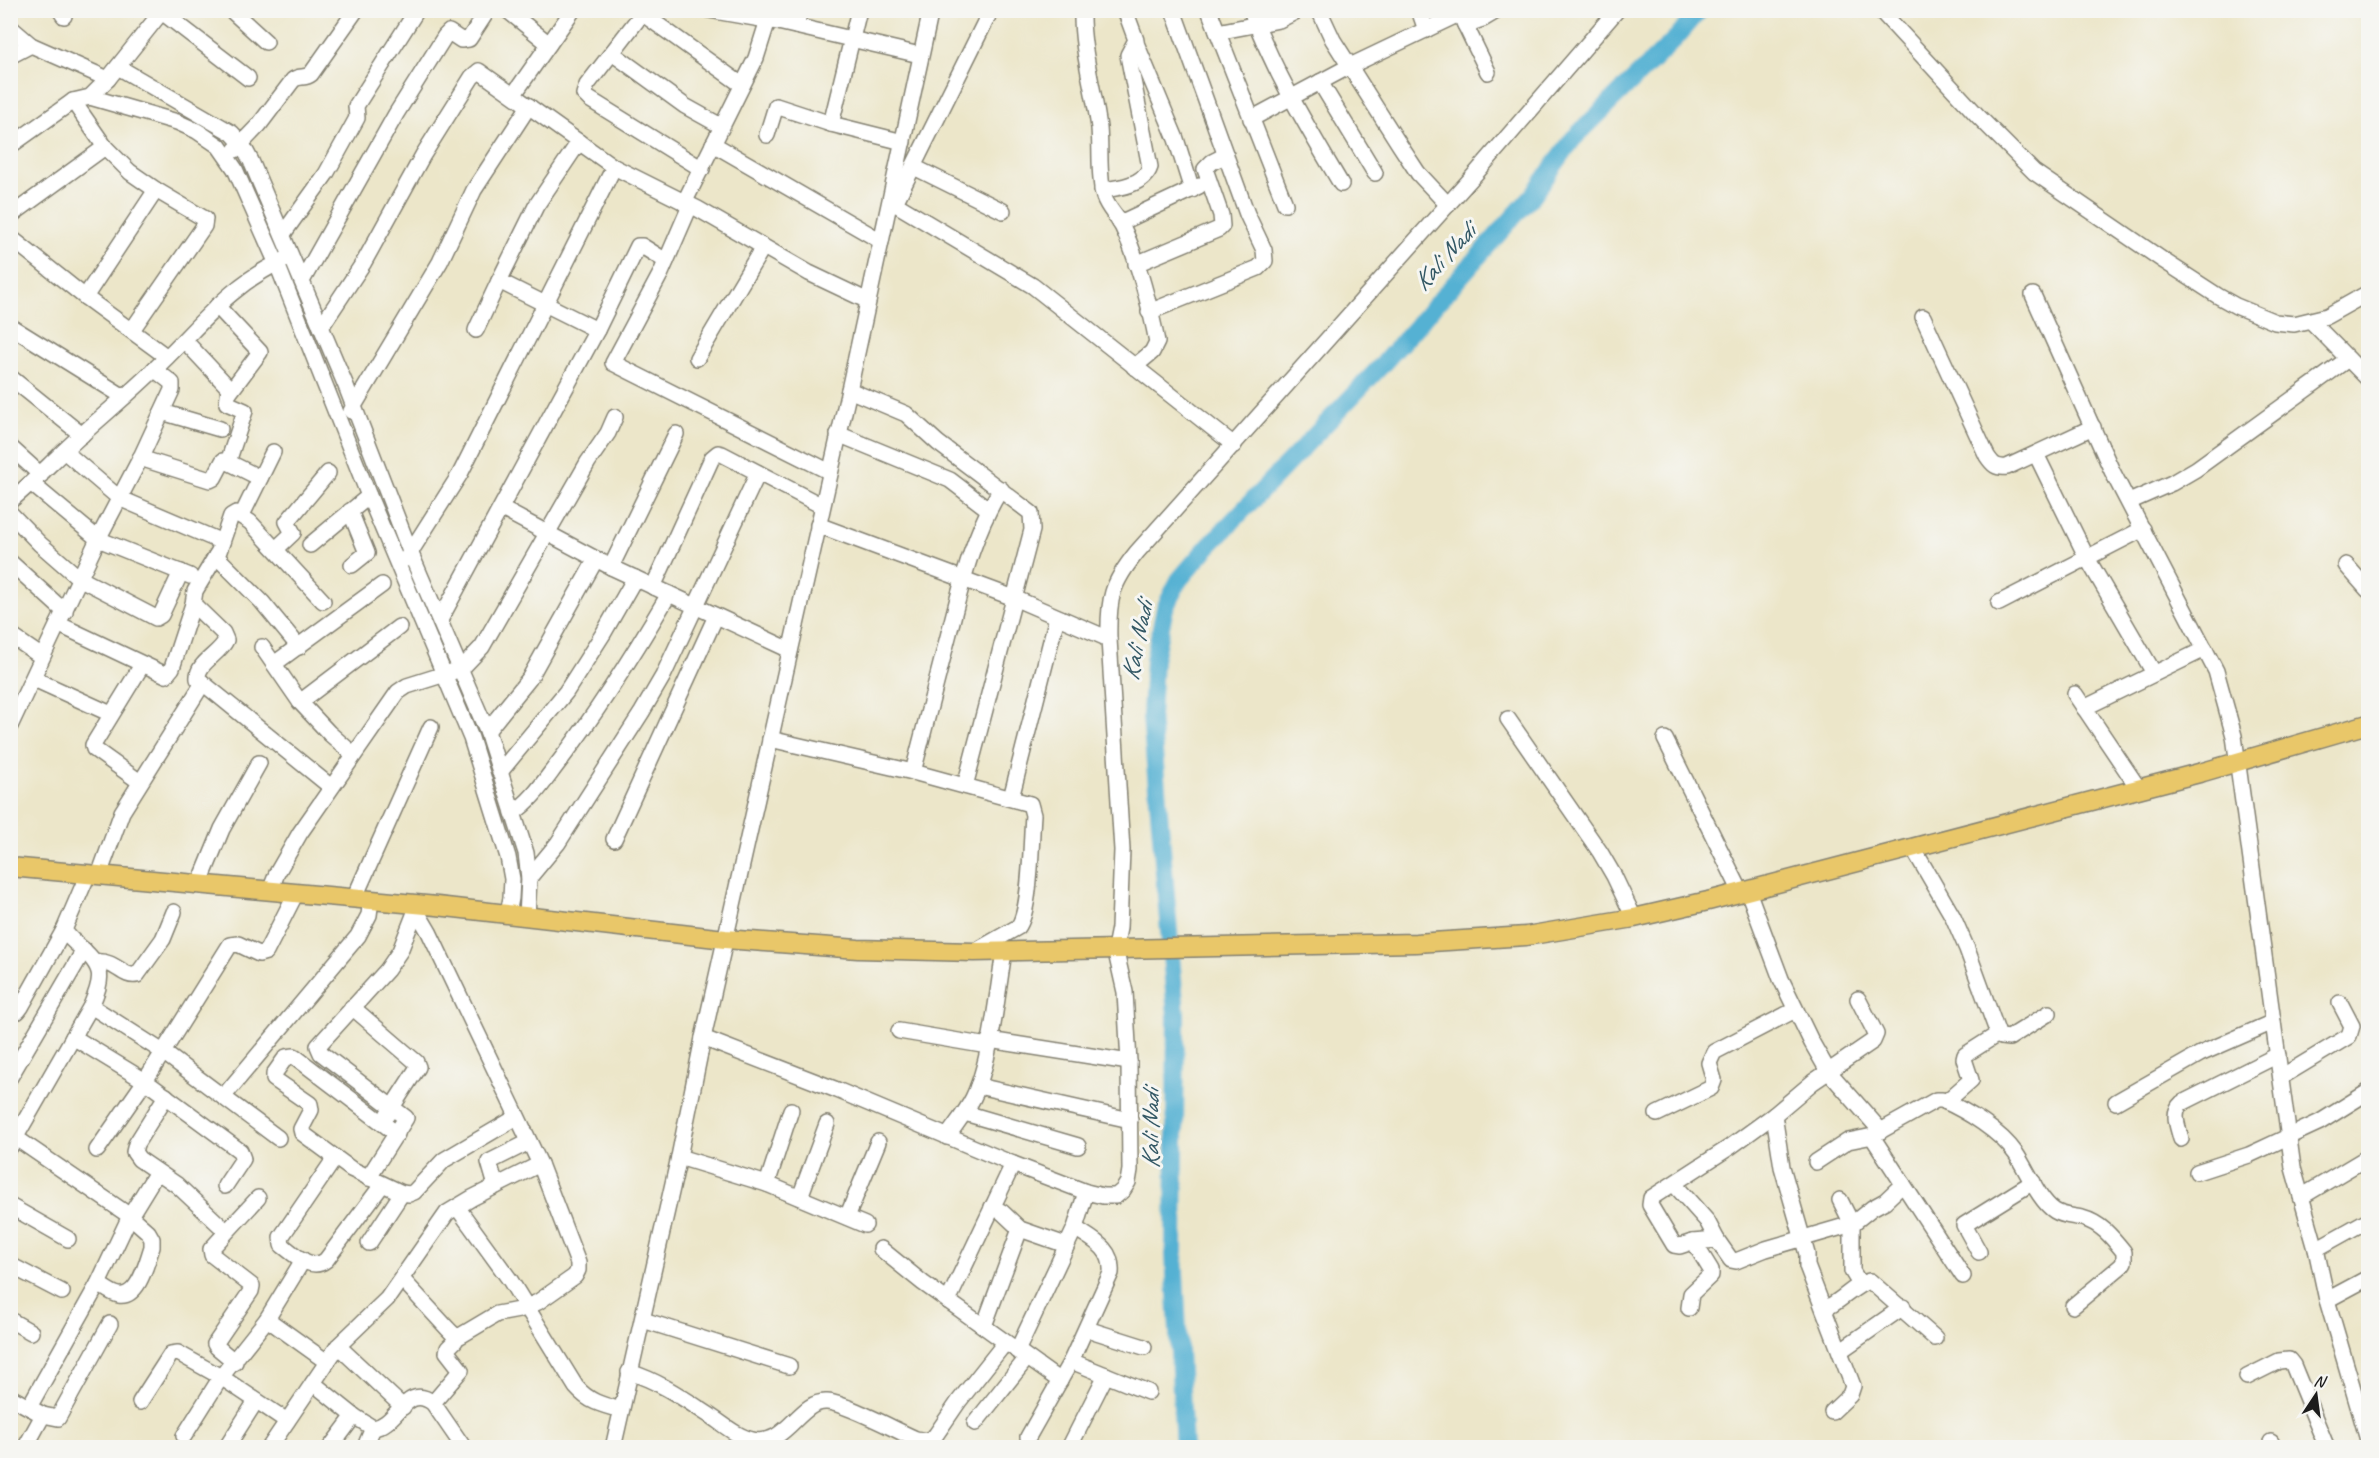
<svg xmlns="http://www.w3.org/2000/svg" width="2379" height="1458" font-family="Caveat,sans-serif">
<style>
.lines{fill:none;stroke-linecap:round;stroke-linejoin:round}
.river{stroke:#55b1d3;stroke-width:18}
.minor-casing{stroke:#848172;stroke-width:18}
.major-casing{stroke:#848172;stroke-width:21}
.minor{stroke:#fff;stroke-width:15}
.major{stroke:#e9c769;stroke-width:18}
.labels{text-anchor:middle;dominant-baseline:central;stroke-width:6;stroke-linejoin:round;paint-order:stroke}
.water-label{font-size:26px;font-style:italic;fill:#335865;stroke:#f6f6f2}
</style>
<rect width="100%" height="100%" fill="#f6f6f2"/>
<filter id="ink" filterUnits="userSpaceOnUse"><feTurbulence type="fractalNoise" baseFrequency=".0167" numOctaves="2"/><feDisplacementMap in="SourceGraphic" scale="12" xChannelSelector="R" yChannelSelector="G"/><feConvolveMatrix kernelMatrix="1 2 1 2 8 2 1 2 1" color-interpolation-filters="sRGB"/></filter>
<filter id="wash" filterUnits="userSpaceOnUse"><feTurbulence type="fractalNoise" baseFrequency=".008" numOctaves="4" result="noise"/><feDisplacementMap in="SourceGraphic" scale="24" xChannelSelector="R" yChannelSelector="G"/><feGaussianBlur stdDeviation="1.35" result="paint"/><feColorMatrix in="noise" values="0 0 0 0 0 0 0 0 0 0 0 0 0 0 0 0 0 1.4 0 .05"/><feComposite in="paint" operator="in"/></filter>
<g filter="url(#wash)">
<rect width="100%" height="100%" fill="#ece6c9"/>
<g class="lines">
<polyline class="river" points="1184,1448 1174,1254 1176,1015 1151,716 1154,660 1165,608 1179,580 1204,551 1381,366 1533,195 1573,139 1676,38 1700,10"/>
</g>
</g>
<g filter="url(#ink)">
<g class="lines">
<g class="minor-casing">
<g id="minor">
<polyline points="60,10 64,16"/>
<polyline points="231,10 266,42"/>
<polyline points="507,10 549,44"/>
<polyline points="645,10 587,85 584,94 589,99 702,169"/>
<polyline points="709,10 778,22 920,55"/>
<polyline points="859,10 831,124 903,142"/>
<path d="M1082,10C1081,50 1094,89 1099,128C1101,150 1098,176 1104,197C1108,209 1118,217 1123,228C1137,257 1151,310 1157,342L1152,352L1134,367"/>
<polyline points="1209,10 1285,204"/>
<path d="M1251,10C1274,72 1308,128 1341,184"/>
<polyline points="1319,10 1333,40 1399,144 1418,173 1448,205"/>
<polyline points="1419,10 1426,30"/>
<polyline points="1458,10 1488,72"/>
<polyline points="1880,10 1978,116 2034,172 2164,261 2218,296 2236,306 2275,322 2294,324 2327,316 2368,293"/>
<polyline points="162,12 248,78"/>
<polyline points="643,14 742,85"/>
<polyline points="1465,25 1483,19 1498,10"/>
<polyline points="796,26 800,10"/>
<polyline points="10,27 31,45 108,79"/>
<polyline points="1217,32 1279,20 1299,10"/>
<polyline points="1136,43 1176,139 1192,190"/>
<polyline points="612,53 685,106 721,126"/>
<polyline points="10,56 31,45"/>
<polyline points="118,67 232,133 242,144 251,161 346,386 411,554 487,731 526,853 529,878 527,917"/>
<polyline points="1320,82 1375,173"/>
<polyline points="514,94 573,10"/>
<polyline points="90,97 177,122 197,131 219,146 235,169 277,264 369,496 471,738 508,857 512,879 511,898 508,914"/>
<polyline points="73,101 105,147"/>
<polyline points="1251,119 1350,66 1459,14"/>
<polyline points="767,135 776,106 831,124"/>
<polyline points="713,144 881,241"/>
<polyline points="10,146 73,101 90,97 108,79 163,10"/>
<path d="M235,150L259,125L293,80C299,75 305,79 311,74L356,10"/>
<polyline points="914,167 1003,211"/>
<path d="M1102,190C1119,188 1144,185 1150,167L1128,55L1136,40L1125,10"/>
<polyline points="896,201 991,10"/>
<polyline points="684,203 756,58 768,20"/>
<polyline points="894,203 1033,286 1234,445"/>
<polyline points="690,206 661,273 613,363 830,472"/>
<polyline points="10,216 105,147 130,172 156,190 205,219 204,226 132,330"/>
<polyline points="1120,223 1199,186"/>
<polyline points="283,234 326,174 357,118 356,106 417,10"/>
<polyline points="10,237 85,297 167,357"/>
<polyline points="1136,264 1219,229 1222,226 1221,215 1205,169 1212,162 1226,155"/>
<polyline points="302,281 396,114 445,36 449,32 461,40 469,39 488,10"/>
<polyline points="2033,295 2112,471 2216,671 2234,736 2293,1168 2316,1249 2327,1300 2368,1440"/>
<polyline points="85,297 156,190"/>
<polyline points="217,306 260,352 230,392"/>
<polyline points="1149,312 1258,268 1265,261 1264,250 1247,214 1173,10"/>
<path d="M1923,317L1987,456C1993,465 1996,468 2007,467L2093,427"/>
<polyline points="2311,321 2368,379"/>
<polyline points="10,326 124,397"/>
<polyline points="321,327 364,262 423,155 472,77 479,71 614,167 698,209 809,273 868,301"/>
<polyline points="476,330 499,281"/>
<polyline points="597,330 638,246 642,246 666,261"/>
<polyline points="184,340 229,388 227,403 245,411 228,462 260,478"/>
<polyline points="697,358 763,247"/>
<polyline points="10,377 82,435"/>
<polyline points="849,390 906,414 938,443 1031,513 1032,530 965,786"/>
<polyline points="351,411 440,262 474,190 529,106"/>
<polyline points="162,412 220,429"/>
<polyline points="838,434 950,480 988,509"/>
<polyline points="10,447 41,475"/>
<polyline points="64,451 119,498 222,542"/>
<polyline points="2036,454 2087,558 2154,673"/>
<polyline points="140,458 210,480 214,478 223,461 228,462"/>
<polyline points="32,484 98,539 190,576"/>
<path d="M10,501C30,485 46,468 64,451C98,419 136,389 169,355C206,318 235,282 284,260"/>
<polyline points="2129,502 2172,483 2196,469 2348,359"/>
<polyline points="502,509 611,567 790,650"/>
<polyline points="350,511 367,553 352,565"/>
<polyline points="10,513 40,544 79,578 156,618 161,615 181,572"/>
<polyline points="242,515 273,452"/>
<polyline points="818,525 1014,598 1109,639"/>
<polyline points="310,545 369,496"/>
<polyline points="276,549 293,533 287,522 328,473"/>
<polyline points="216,556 262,602 299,647"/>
<polyline points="406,559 460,474 614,167"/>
<polyline points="10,562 65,612"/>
<polyline points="2346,565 2368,590"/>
<polyline points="611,567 676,434"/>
<polyline points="653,587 712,458 718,453 722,454 822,506"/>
<path d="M323,601L250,522L236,513L231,516L219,551L195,591L193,604L223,633L226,640C220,654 196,663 198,679L331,787"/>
<polyline points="1999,603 2143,529"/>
<polyline points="440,620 597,330 499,281 536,206 579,142"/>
<polyline points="58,624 166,675 172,668 193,604"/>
<polyline points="10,635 42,657"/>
<polyline points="262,647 300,702 329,733 353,754"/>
<polyline points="274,664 382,585"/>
<polyline points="34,679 111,714"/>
<polyline points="2075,694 2139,789"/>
<polyline points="300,702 399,627"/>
<polyline points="2084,708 2205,649"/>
<polyline points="1508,719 1600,852 1614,876 1634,918"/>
<polyline points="10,726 98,539 141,457 172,390 172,383 154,369"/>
<polyline points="487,731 529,679 596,559"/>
<path d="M770,739L913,772L1030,804L1033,815C1031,839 1031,911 1018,927L974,952"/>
<polyline points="1665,739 1741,892"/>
<polyline points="500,772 566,692 603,634 635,578"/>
<path d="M913,772C925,725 937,679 949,633C962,583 973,533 1001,489"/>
<polyline points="140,782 94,749 93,745 142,665"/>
<polyline points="1011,798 1057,617"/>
<path d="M513,813C533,800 545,780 559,762C600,709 635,652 669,594"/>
<polyline points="614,839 716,616"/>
<polyline points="1913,848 1953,917 1967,949 1998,1034 2001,1037 2009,1038 2049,1013"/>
<polyline points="99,875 122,812 203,683"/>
<polyline points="529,878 558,843 642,712 663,676 758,473"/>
<polyline points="199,885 222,829 259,763"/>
<polyline points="270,891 277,873 300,833 398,692 407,686 461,669 482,647 588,462 608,433 615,417"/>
<polyline points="1748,891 1781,979 1812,1043 1828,1071 1881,1131"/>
<polyline points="354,899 431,727"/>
<path d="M96,962C116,960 122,978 137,975L163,939L174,912"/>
<polyline points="91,1006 163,1052 278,1138"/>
<polyline points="352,1007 416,1062 418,1067 387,1115"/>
<polyline points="10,1009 18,1011 21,1007 64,930"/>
<polyline points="899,1031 988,1046"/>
<polyline points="73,1037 145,1081 240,1151 243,1159 225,1186"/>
<path d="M703,1038L837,1090L1013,1164L1086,1192L1103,1196H1116L1123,1190L1128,1182L1130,1170L1129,1062L1125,992L1115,948L1119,928L1122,850L1109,639C1108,599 1111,584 1137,552L1477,172L1617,10"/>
<polyline points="989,1040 1129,1062"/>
<polyline points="10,1077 84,950"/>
<polyline points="2281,1077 2349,1036 2352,1026 2340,1003"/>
<polyline points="978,1086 1130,1120"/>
<polyline points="166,1096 136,1144 134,1152 139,1159 177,1185 226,1231"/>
<polyline points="223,1097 358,936 369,915 371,900"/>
<polyline points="1946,1102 1971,1080 1964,1059 1965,1055 1998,1034"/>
<polyline points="2116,1102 2200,1054 2273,1022"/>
<polyline points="965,1113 1078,1146"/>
<polyline points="1657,1114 1711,1088 1714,1080 1709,1063 1714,1052 1795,1010"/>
<polyline points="1774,1115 1782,1167 1807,1254 1807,1266 1853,1386 1850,1395 1832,1412"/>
<polyline points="397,1134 294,1056 286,1057 274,1074 274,1079 310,1104 311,1110 301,1129 302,1133 351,1169 402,1193 409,1194 414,1192 444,1160 517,1117"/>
<path d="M947,1137C956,1124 966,1112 973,1098C991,1061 997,994 1004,952"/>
<path d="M16,1138L130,1216L148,1232L152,1239V1247C147,1261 139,1298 119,1295C112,1294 104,1287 98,1284"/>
<path d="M2181,1139C2178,1126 2171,1113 2182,1103L2278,1055"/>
<path d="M10,1147L91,1006C103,978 105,968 80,947C74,942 68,937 64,930L88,874"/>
<polyline points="97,1150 145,1081 230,945 238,944 259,954 266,952 296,893"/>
<polyline points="679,1157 767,1184 865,1225"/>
<path d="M335,1158L281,1237L282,1245C294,1254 311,1272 326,1260L382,1185"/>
<polyline points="1816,1162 1848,1141 1873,1136"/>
<polyline points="2197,1172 2249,1155 2320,1122 2368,1092"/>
<polyline points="368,1178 406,1118 321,1053 318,1046 387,970 400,951 418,905"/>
<polyline points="767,1184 791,1110"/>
<polyline points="1674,1184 1707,1221 1717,1240"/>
<polyline points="496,1186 489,1162 529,1142"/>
<polyline points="800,1197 827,1124"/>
<polyline points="2301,1197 2368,1157"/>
<polyline points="1840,1200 1852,1224 1852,1271 1860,1284"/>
<polyline points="10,1206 68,1239"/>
<path d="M457,1207L510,1280L576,1387C589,1402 602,1405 621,1410"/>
<polyline points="992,1207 1002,1212 1020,1229 1066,1245"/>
<polyline points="847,1217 878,1142"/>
<polyline points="1692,1242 1717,1240 1731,1260 1736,1261 1766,1249 1852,1224 1872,1208 1885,1201 1903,1184"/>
<polyline points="369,1243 402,1193"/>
<polyline points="881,1249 923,1283 1060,1381"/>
<polyline points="2316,1249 2368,1220"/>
<polyline points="1979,1252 1964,1225 2033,1182"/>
<polyline points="10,1265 62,1292"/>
<path d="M1963,1276L1873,1138L1875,1134L1936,1100H1942C1967,1111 2000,1131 2016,1154C2027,1170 2039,1201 2055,1211C2063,1216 2073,1216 2082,1218C2101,1223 2112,1237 2124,1252V1262L2121,1266L2073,1306"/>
<polyline points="402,1279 448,1329 454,1335 460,1336 497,1314 519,1310 538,1302 575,1276 578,1270 578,1263 540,1164 429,932 416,910"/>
<polyline points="2327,1300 2368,1278"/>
<polyline points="948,1301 1013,1164"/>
<polyline points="1689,1308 1691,1294 1711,1275 1711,1270 1695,1244 1692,1242 1680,1246 1674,1245 1650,1205 1651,1198 1730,1147 1774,1115 1813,1082 1873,1041 1876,1034 1858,999"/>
<path d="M1824,1309C1840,1303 1856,1283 1870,1281L1935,1338"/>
<polyline points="267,1319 327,1362"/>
<polyline points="10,1320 31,1332"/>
<polyline points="643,1320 789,1366"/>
<polyline points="984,1326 1020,1229"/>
<polyline points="1087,1329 1144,1347"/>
<polyline points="338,1346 403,1407"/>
<polyline points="1017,1351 1075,1228 1086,1192"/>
<polyline points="1840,1351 1903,1307"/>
<polyline points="1071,1361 1148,1392"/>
<polyline points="235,1362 217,1347 215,1344 251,1291 252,1286 212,1255 211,1249 258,1198"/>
<path d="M629,1372C659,1381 683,1398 709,1415C723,1424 737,1437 753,1440C787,1447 799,1400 827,1402C846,1403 897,1431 916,1439L927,1441L935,1436L959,1401L1005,1343"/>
<polyline points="2247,1377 2279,1361 2289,1360 2293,1365 2327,1448"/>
<path d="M313,1383L354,1416L373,1428C397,1426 406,1382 433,1403L464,1448"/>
<polyline points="10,1397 43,1415 58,1418 110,1324"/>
<polyline points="140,1402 171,1354 178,1353 221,1377 287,1421"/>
<polyline points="433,1403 461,1370 447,1352 448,1348 455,1341 454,1335"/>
<polyline points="29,1407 98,1284 130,1216 157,1172"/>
<polyline points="975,1423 1027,1358"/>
<polyline points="184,1436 221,1377 267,1319 303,1260"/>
<path d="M1028,1437L1071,1361L1111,1273C1113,1248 1093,1240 1075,1228"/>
<polyline points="2271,1442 2274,1448"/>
<polyline points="25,1448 43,1415"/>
<polyline points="226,1448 256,1401"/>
<polyline points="269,1448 338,1346 387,1299 447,1213 472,1198 540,1164"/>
<polyline points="330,1448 354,1416"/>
<polyline points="371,1448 367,1442 373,1428"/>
<polyline points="613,1448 679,1157 703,1038 849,390 931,10"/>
<polyline points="1069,1448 1106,1375"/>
</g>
</g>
<g class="major-casing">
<polyline id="major" points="10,867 437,906 725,939 858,949 974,952 1416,943 1526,936 1634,918 1708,901 2203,772 2368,724"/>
</g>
<use href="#minor" class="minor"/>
<use href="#major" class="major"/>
</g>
</g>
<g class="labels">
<g class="water-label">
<text transform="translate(1444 257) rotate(-48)">Kali Nadi</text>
<text transform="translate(1137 641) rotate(-79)">Kali Nadi</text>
<text transform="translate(1150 1129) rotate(-90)">Kali Nadi</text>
</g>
</g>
<rect width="2379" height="1458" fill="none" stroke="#f6f6f2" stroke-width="36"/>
<g transform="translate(2316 1395) rotate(13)" stroke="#f6f6f2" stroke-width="4.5" paint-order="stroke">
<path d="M0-4.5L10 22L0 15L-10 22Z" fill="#1c1c1c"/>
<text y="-9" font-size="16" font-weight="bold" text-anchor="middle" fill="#1c1c1c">N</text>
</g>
</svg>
